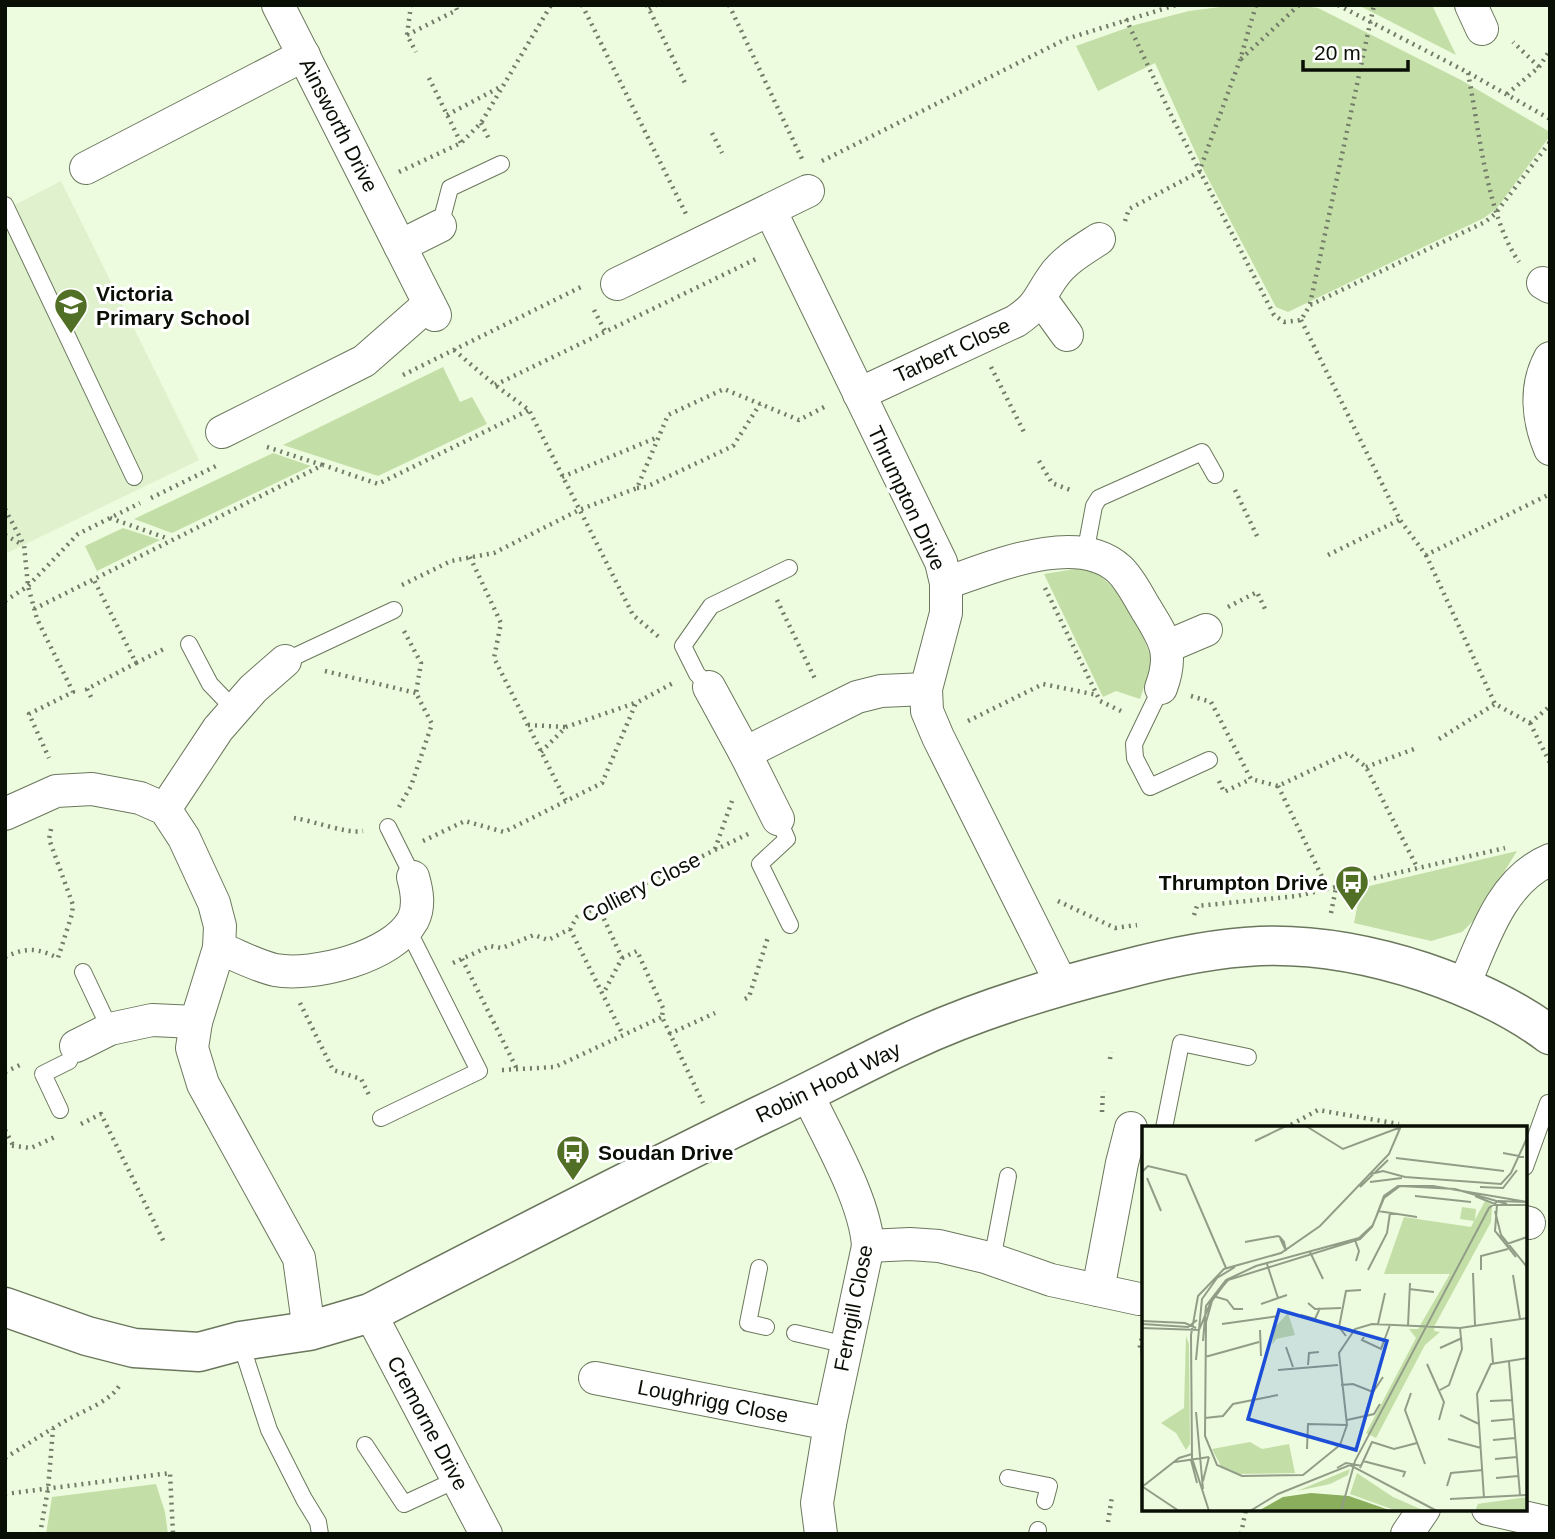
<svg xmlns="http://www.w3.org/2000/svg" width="1555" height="1539" font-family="Helvetica,sans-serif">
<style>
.built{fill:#e0f1cd}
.green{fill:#c4dea8}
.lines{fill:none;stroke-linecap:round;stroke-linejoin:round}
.lane-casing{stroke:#6b775d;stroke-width:18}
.street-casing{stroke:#6b775d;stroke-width:34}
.secondary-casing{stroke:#6b775d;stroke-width:41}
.path{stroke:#727c69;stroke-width:4.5;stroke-dasharray:2 5;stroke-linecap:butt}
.lane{stroke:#fff;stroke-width:16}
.street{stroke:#fff;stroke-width:32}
.secondary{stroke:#fff;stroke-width:38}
.labels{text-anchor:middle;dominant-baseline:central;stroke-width:6;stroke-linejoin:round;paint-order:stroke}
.street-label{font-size:21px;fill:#0a0f06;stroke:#fff}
.poi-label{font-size:21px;font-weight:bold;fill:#0a0f06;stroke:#fff;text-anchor:start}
.inset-road{fill:none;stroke:#929d88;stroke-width:2}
.view{fill:#1d4ed8;fill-opacity:0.15;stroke:#1d4ed8;stroke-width:3.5}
.inset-edge{fill:none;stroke:#0a0f06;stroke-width:3.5}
</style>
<rect width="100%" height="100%" fill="#edfcde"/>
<polygon class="built" points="61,181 199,460 5,554 5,210"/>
<g class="green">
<polygon points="1236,5 1298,5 1318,8 1461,80 1550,132 1550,136 1497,208 1484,218 1288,312 1276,307 1203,169 1155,63 1098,91 1076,46 1135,25 1189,11"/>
<polygon points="1359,5 1432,5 1456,55 1362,7"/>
<polygon points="443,367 460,402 472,397 487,424 378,476 283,445"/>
<polygon points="273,453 311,466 172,533 134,519"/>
<polygon points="123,528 160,540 97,571 85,546"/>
<polygon points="1081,568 1098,573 1114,589 1129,611 1142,634 1152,660 1150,683 1145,684 1140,699 1116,691 1103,697 1044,574"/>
<polygon points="1517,851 1475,919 1462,932 1431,941 1354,923 1361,888"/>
<polygon points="156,1484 165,1512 168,1534 46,1534 52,1497"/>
</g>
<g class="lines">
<g class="lane-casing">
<g id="lane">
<polyline points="5,205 134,477"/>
<polyline points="440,226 450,188 501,164"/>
<polyline points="1085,554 1094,506 1099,498 1202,452 1215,475"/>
<polyline points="189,644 210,684 235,710"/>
<polyline points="285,661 394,610"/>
<polyline points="709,687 697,674 683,646 711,606 789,568"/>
<polyline points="1161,688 1134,744 1135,758 1150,787 1209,760"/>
<polyline points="778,819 787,839 760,864 790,925"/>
<polyline points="388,827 413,877"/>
<polyline points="83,972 110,1029"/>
<polyline points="60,1110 43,1074 69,1061 76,1046"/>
<polyline points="381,1118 479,1071 407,928"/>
<polyline points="1164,1128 1181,1043 1248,1057"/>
<polyline points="1525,1167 1548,1103"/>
<polyline points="992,1260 1008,1176"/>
<polyline points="759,1268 748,1323 766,1327"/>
<polyline points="795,1333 847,1345"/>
<polyline points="240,1341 269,1430 304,1499 318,1522 320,1534"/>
<polyline points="365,1445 404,1504 458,1479"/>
<polyline points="1008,1478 1049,1486 1045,1501"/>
<polyline points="1037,1534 1038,1530"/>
</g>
</g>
<g class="street-casing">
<g id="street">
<polyline points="278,5 435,315"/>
<polyline points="1471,5 1482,29"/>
<polyline points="86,168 304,55"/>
<polyline points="770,210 941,562 946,583 946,613 926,689 927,711 938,737 1062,985"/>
<polyline points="400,246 440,226"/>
<polyline points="1543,283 1550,287"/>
<polyline points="617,284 808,191"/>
<polyline points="1041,299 1067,335"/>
<path d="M1550,358C1534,387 1538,420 1550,449"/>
<path d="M859,394L1016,321C1039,305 1037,300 1052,278C1063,261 1082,250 1099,239"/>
<polyline points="222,432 364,361 429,304"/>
<path d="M946,583C991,568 1077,530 1119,569C1130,579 1138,596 1146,609C1165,640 1174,653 1161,688"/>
<polyline points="1166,647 1206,630"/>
<polyline points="709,687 745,753 778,819"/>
<polyline points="745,753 857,697 881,691 926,689"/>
<polyline points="165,809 218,729 253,689 285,661"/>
<polyline points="5,814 56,791 92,789 140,798 165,809 184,838 214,903 220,926 219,948 196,1022 192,1048 203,1084 299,1258 309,1331"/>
<path d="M219,948C237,955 257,966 275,970C313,977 393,957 413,920C420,906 417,891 413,877"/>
<path d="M1464,985C1483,941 1501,880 1550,860"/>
<polyline points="76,1046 110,1029 152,1020 196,1022"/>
<path d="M807,1093C827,1137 865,1199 868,1246L830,1424L817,1503L821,1534"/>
<polyline points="1525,1222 1529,1223"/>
<polyline points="868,1246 910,1244 939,1246 985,1257 1051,1280 1139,1299"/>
<polyline points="1098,1290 1122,1163 1131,1128"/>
<polyline points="370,1313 486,1534"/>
<polyline points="595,1378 830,1424"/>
<polyline points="1488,1509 1550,1523"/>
<polyline points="1407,1534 1424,1509"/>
</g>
</g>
<g class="secondary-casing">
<path id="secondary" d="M5,1307L87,1336L134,1348L199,1352L240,1341L309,1331L370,1313C502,1245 633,1177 765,1113C814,1090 861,1064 909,1042C977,1010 1050,988 1122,970C1167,958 1213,948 1260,946C1316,944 1372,955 1424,972C1468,987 1513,1007 1550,1035"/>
</g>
<g class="path">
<polyline points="411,5 407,35 416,52"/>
<polyline points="582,5 686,214"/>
<polyline points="647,5 685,83"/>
<polyline points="729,5 802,159"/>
<polyline points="1338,5 1467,72 1550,119"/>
<polyline points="649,9 656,5"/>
<polyline points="1126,19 1173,119 1274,315 1284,322 1301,320 1310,305 1485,222 1495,214 1550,142"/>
<polyline points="407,35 457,10 455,5"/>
<polyline points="1241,59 1299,5"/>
<polyline points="1539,67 1550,50"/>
<path d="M1468,73C1479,129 1487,216 1519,262"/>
<polyline points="429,78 461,143"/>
<polyline points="1507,94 1539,67 1513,42"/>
<polyline points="447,115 502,86"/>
<polyline points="481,123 490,141"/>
<polyline points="712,133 722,153"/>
<polyline points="822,161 1066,39 1176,5"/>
<polyline points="399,172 461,143 481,123 551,5"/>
<polyline points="1125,221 1129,209 1199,172 1240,60 1256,5"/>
<polyline points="1310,304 1374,5"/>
<polyline points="594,310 605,331"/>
<polyline points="1301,320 1400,520 1426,555 1550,494"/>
<polyline points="454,350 495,385 529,410 633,615 660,638"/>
<polyline points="991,367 1024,432"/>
<polyline points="403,375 583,286"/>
<polyline points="495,385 756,259"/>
<polyline points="267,447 322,465"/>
<polyline points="1039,461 1052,483 1073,491"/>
<polyline points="562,477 658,437"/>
<polyline points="637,488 646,487 733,446 760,404"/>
<polyline points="1235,490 1257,536"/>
<polyline points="151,498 216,466"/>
<polyline points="5,509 24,545 28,586 37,619 73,692 29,714 49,758"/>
<polyline points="110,518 169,539"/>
<polyline points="5,535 23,545"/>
<polyline points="1328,555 1399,520"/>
<polyline points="1426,555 1495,704 1530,723"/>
<polyline points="470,557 501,623 494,658 566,801"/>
<polyline points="402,585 451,561 494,553 579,510 637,488 668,415 724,389 799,420 828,405"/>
<polyline points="1045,588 1100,701 1121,711"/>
<polyline points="777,600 816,681"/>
<polyline points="5,601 28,586 78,534 140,503"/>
<polyline points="1228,607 1257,592 1265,609"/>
<polyline points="34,609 323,465 378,484 529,410"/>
<polyline points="136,663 166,648"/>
<polyline points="325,671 416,693"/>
<polyline points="1191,696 1211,702 1251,779 1278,786 1348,753 1366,767 1418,869"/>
<polyline points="91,697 87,689 136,663 93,578"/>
<polyline points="968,721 1043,684 1097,695"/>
<polyline points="1530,723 1550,763"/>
<polyline points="1530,723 1550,706"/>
<polyline points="528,725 565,727"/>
<polyline points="1439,739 1495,704"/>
<polyline points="541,752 566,727 635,703"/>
<polyline points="1366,767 1414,749"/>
<polyline points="1219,781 1224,792 1251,779"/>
<polyline points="1278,786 1328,889"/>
<polyline points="399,807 411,786 432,724 416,693 421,663 404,631"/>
<path d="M294,818C315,821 346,834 363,831"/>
<polyline points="51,829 49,839 73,905 72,914 58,958"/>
<polyline points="423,841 465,821 504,832 602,783 636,703 675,682"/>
<polyline points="715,849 732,801"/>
<polyline points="1058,901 1115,928 1137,925"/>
<polyline points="598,906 622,958 603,994"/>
<polyline points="1331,913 1336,888"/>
<polyline points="1194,915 1197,906 1297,896 1505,848"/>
<polyline points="570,929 623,1035"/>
<path d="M5,957C27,947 37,948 58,958"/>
<polyline points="622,958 637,951 663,1008 662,1017 703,1103"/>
<polyline points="462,959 517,1069"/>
<polyline points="453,963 490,946 502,948 534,935 548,940 570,929 577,917 750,833"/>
<polyline points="745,999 749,997 768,937"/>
<polyline points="300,1003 333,1070 361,1079 370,1097"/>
<polyline points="669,1034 715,1013"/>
<polyline points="1110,1059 1111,1052"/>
<polyline points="502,1070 555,1067 662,1017"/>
<polyline points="5,1072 20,1065"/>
<polyline points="1102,1112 1103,1091"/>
<polyline points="81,1124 101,1114 165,1244"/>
<polyline points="1285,1128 1318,1110 1399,1124"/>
<polyline points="5,1130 13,1145"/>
<polyline points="5,1145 31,1148 57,1136"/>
<polyline points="1143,1332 1139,1351 1144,1351"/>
<path d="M5,1458C26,1445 46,1432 67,1420C84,1410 111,1402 121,1383"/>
<polyline points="5,1494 170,1473 173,1534"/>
<polyline points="1108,1522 1112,1497"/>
<polyline points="40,1534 48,1489 53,1429"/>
<polyline points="1241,1534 1246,1509"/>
</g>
<use href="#lane" class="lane"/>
<use href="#street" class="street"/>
<use href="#secondary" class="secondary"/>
</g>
<defs>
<g id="school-pin" transform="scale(1.75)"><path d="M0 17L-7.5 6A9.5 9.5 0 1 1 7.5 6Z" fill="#527025" stroke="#fff"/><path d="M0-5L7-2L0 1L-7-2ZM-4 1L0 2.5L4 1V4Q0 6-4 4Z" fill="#fff"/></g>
<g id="bus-pin" transform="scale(1.75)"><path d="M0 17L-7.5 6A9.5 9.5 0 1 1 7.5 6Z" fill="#527025" stroke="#fff"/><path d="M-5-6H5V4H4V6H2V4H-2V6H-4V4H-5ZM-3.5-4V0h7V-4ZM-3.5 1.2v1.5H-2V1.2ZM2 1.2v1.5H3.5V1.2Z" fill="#fff"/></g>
</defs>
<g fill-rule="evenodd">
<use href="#school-pin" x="71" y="305"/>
<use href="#bus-pin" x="1352" y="882"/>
<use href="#bus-pin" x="573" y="1152"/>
</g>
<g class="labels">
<g class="street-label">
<text transform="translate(339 125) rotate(63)">Ainsworth Drive</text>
<text transform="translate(952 350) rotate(-25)">Tarbert Close</text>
<text transform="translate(907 498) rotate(65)">Thrumpton Drive</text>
<text transform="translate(641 887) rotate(-27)">Colliery Close</text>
<text transform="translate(828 1082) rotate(-26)">Robin Hood Way</text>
<text transform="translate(853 1308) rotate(-79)">Ferngill Close</text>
<text transform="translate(713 1401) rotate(11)">Loughrigg Close</text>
<text transform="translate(428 1423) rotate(62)">Cremorne Drive</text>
</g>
<g class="poi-label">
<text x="96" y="293">Victoria<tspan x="96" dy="24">Primary School</tspan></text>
<text x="1328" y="882" text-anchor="end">Thrumpton Drive</text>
<text x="598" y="1152">Soudan Drive</text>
</g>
</g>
<g transform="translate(1142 1126)">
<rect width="385" height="385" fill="#edfcde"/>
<path d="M343,75L350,79L349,96L293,199L292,205L298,206L283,219L234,312L224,307L274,212L267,203H276L308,148H242L262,91L329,101L332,95L318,93L320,81L334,83L333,94ZM146,187L153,209L134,213L130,219L133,201ZM44,210L47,218L48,318L44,324L34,307L19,297L42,282ZM108,316L120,323L147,318L153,347L97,348L79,340L70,323ZM208,343L206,349L188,358L155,365ZM215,347L251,371L283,385H255L208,368ZM385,371V385H333L336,378L328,379Z" fill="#c4dea8"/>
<path d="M169,367L207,370L250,385H116L141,371Z" fill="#8aae5c"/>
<path class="inset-road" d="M164,0L201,23L259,1M113,15L144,0M361,27L382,31M254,32L362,45M0,46L6,40L44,49L84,142M229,48L241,45L263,51L359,58L369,47L385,12M5,52L19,85M228,56L260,52M218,61L246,34M338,61L361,62L375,44M273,70L329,76M333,70L355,79H385M355,79L353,105L374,131M236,85L275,91M353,85L359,109L385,141M136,110L138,111L142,116L144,125L138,112M213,114L217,125L214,135M103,116L136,110M365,118L385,111M168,126L181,153M125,138L136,172M226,144L245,107L248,87M339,144V130L366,123M331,147L333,199M371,149L378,193M87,152L70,175L64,196L63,310L75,339L100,350L161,349L198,319L205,299L197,227L213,203L230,198L318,202L385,192M267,163L292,166M71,170L85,174L92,183H101M166,177L173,183L199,182M119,178L145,169M159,189L173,193L178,182M0,195L43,197L54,202M0,198L46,201L55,194M80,198L137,190M236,198L243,167M266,200L268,157M0,202L57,204L70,173L86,154L218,113L230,101L242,72L258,60L313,63L365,78M118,204L119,230M204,210L197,201L204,165L219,164M222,211L220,214L239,223L248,199M349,212L351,237M61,215L64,180L84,154L114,140L217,112L231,99L242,70L256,60H291L385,76M144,221L151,241M298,222L320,212M63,231L117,216M54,234L60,173L75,152L93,141M367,236L378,369M285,238L302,276L297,294M166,239L167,227L177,226M136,244L196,239M199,259L211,258L231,266L241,251M298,264L307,259L320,223L318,202M269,267L263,284L283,338M348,275L370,274M54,286L61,363M318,289L337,298M63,292L81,290L91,278L136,269M205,294L232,288L238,278M349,295L372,293M306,313L339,322M351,314L373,312M165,323L166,298L205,299M353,333L375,331M49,334L55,357M221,335L263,346L261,351M33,336L67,331M195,342L204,337L220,340M218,342L230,316L252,323L275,317M354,352L376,350M61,355L67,331M305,360L309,347L341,344M0,361L37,332L50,328M1,361L37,385M342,372L335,268L349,238L385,232M308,373L385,369M67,385L50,332L49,209L56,170L82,143L139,127L178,100L247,28L259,0M108,385L136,368L208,339L295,385M199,385L213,335L347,82L356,75L385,76"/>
<path class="view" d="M137,184L245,215L214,324L106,293Z"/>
<rect width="385" height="385" class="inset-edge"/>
</g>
<rect width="1555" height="1539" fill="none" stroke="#0a0f06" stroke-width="14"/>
<path d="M1303 60v10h105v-10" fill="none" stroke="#0a0f06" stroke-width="3.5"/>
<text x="1314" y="60" font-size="21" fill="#0a0f06" stroke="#ffffff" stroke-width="5" paint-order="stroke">20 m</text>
</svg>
